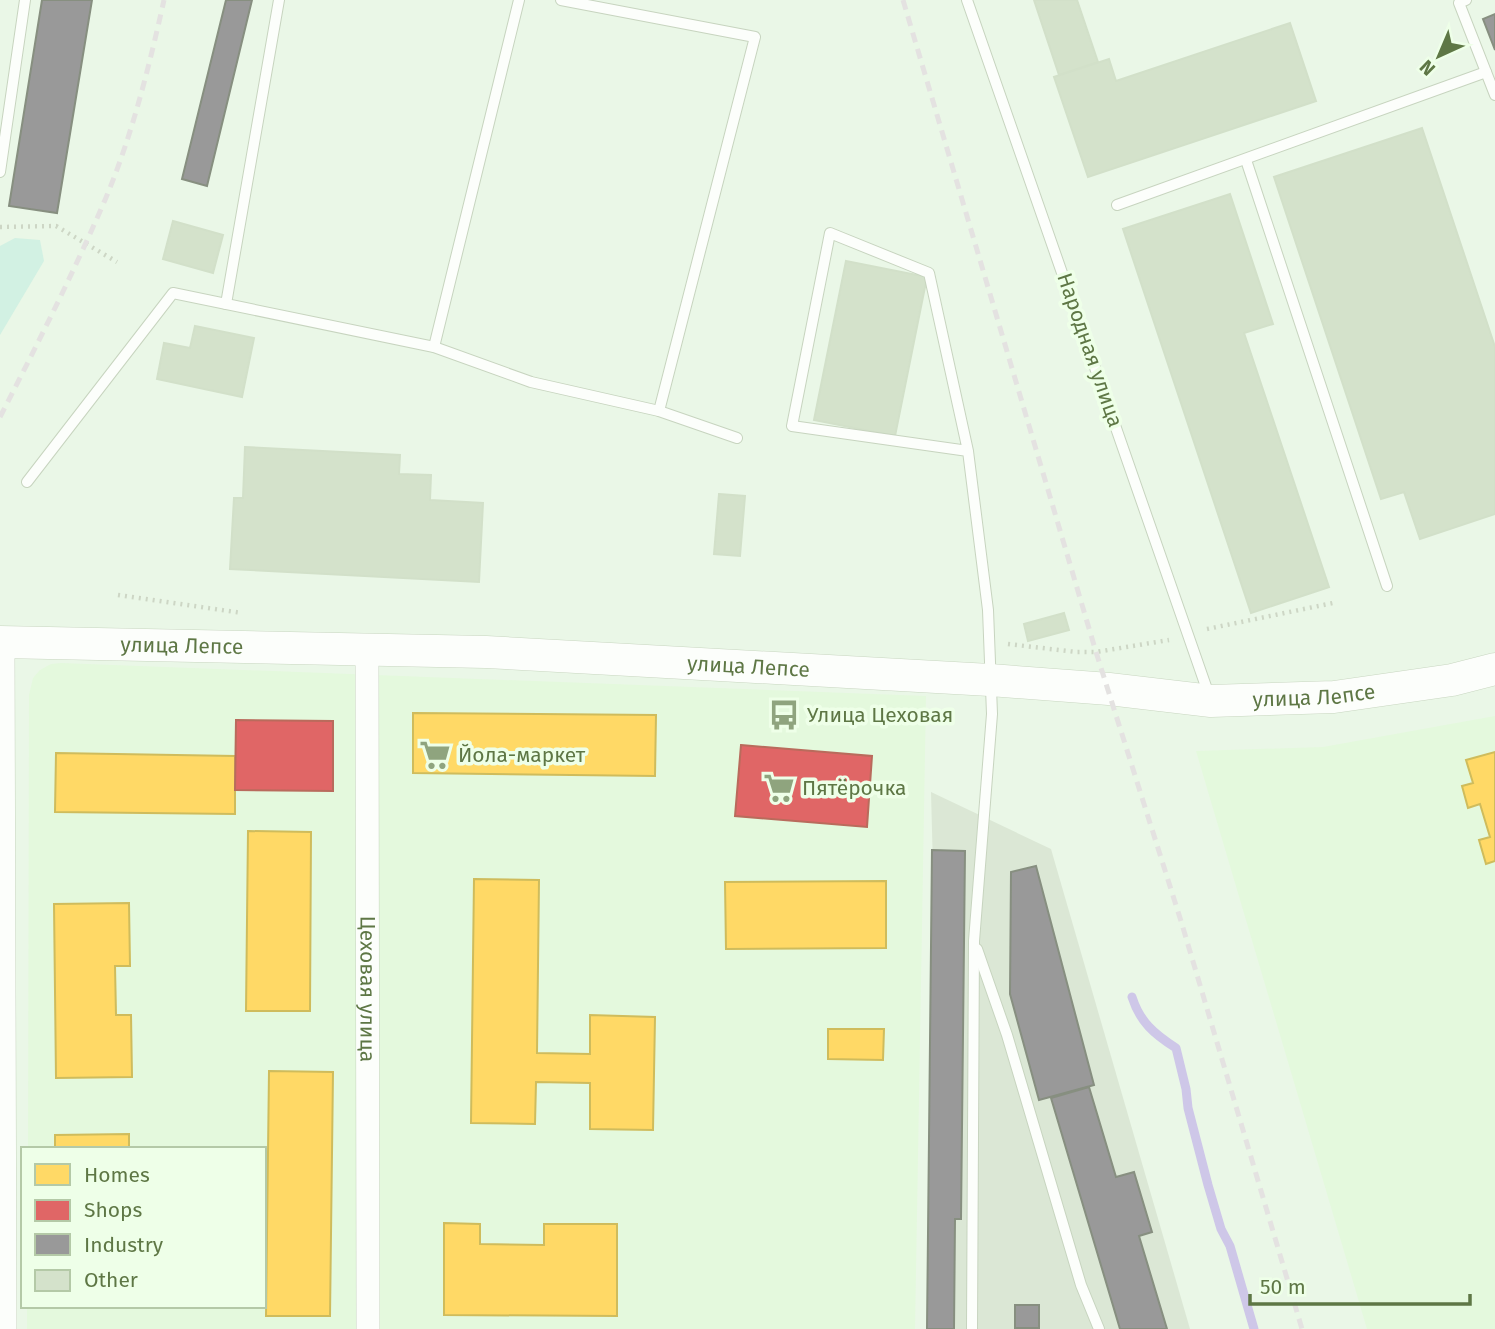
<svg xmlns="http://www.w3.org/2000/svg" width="1495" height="1329" font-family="'Fira Sans',sans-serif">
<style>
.residential{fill:#e4f9dd}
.industrial{fill:#dbe7d5}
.green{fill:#d2f1e3}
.homes{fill:#ffd966;stroke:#cfbc5c;stroke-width:2}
.shops{fill:#e06666;stroke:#b96b5c;stroke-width:2}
.industry{fill:#999;stroke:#878f80;stroke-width:2}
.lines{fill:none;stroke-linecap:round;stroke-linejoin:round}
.stream{stroke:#cec7e8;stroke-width:9}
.building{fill:#d4e2cb;stroke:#d2e0c9;stroke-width:2}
.service-casing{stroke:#c7d4bf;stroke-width:12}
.minor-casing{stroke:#c7d4bf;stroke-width:24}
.secondary-casing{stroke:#c8d6c0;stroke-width:33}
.path{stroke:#cdd6c5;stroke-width:4.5;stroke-dasharray:2 5;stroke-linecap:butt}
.service{stroke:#fcfefb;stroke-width:10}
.minor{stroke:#fcfefb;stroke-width:23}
.secondary{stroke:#fcfefb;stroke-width:32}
.rail{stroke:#e4e2e1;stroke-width:5;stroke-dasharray:10 7;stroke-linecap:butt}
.labels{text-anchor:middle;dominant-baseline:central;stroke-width:7;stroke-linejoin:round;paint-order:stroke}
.street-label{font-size:21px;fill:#5e7745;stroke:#eeffe8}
.poi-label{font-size:21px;fill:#5e7745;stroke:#eeffe8;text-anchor:start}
</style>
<rect width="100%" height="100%" fill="#eaf7e7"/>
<g class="residential">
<polygon points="61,663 926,696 915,1329 27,1329 27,1306 264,1306 264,1149 28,1149 29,695 33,678 40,670 51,664"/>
<polygon points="1495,716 1495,1329 1367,1329 1196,751 1323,747"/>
</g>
<polygon class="industrial" points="931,792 1051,849 1190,1329 945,1329"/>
<polygon class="green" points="15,238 40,240 44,261 0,335 0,246"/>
<g class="homes">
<polygon points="413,713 656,715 655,776 413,773"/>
<polygon points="1495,752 1495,861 1486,864 1479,840 1490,837 1480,804 1468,808 1462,786 1473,783 1466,760"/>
<polygon points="56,753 235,756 235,814 55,812"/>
<polygon points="248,831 311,832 310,1011 246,1011"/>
<polygon points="474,879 539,880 537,1053 590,1054 590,1015 655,1017 653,1130 590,1129 590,1083 536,1082 535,1124 471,1123"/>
<polygon points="886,881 886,948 726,949 725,882"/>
<polygon points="129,903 130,966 115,966 116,1015 131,1015 132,1077 56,1078 54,904"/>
<polygon points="828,1029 884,1029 883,1060 828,1059"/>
<polygon points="269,1071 333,1072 330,1316 266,1316"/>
<polygon points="129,1134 129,1149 55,1149 55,1135"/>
<polygon points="444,1223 480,1224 480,1244 544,1245 544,1224 617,1224 617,1316 444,1315"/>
</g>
<g class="shops">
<polygon points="236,720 333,721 333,791 235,790"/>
<polygon points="741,745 872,756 867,827 735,816"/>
</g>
<g class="industry">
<polygon points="42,0 92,0 57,213 9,206"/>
<polygon points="226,0 252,0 207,186 182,179"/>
<polygon points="1495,14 1495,50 1483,19"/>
<polygon points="932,850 965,851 961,1219 955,1219 954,1329 927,1329"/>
<polygon points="1036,866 1094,1085 1039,1100 1010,994 1011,872"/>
<polygon points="1089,1087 1116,1177 1134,1172 1152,1232 1139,1236 1167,1329 1120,1329 1051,1098"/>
<rect x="1015" y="1305" width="24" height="23"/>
</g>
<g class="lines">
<path class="stream" d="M1132,997C1140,1022 1154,1034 1176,1048L1186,1089L1188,1108L1208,1185L1221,1229L1230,1246L1254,1329"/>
</g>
<g class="building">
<polygon points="1034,0 1077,0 1098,62 1059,75"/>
<polygon points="1290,23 1316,101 1088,177 1054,77 1109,59 1116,81"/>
<polygon points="1422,128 1495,347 1495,514 1420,539 1404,492 1381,499 1274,177"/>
<polygon points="1230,194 1273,324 1244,333 1329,587 1251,613 1123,229"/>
<polygon points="173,221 223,235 213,273 163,259"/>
<polygon points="846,261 927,277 895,436 814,420"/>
<polygon points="195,326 254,338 242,397 157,379 164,343 190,348"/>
<polygon points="245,447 400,455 399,474 431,475 430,500 483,503 479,582 230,569 234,498 243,498"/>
<polygon points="719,494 745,496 740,556 714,554"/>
<polygon points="1064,613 1069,630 1028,641 1024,624"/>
</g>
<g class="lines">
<g class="service-casing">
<g id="service">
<polyline points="561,0 755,37 659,411"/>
<polyline points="967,0 1210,698"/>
<polyline points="1466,0 1459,3 1495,95"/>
<polyline points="1246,160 1387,586"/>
<polyline points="0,172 25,0"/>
<polyline points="1117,205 1486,72"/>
<polyline points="226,304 279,0"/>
<polyline points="434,347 519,0"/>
<polyline points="968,451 929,273 830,233 792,426 968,451 988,610 992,714 974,941 972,1329"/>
<polyline points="27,482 173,293 434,347 531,382 659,411 737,438"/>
<polyline points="977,949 1007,1035 1081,1285 1099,1329"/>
</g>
</g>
<g class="minor-casing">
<g id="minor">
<polyline points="3,642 5,1329"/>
<path id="s1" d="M367,648L368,1329"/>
</g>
</g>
<g class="secondary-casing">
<g id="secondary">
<path id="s2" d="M0,642L486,652L990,680L1109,689L1211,701L1334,697L1452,680L1495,669"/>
</g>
</g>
<g class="path">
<polyline points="0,227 56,226 117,262"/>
<polyline points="118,595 242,613"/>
<polyline points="1207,629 1333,603"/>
<polyline points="1008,644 1076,652 1096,652 1169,640"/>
</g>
<use href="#service" class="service"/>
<use href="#minor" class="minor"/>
<use href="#secondary" class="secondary"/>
<g class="rail">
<polyline points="903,0 1096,652 1181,921 1302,1329"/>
<path d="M0,417C37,345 73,274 105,200C132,136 149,67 164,0"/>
</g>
</g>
<defs>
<g id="bus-bare" transform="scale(2.415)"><path d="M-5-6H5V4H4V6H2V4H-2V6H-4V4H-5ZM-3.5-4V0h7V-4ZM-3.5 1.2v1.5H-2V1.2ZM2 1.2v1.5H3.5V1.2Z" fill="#8fa47e" stroke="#eeffe8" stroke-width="2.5" paint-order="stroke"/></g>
<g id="supermarket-bare" transform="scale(2.415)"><path d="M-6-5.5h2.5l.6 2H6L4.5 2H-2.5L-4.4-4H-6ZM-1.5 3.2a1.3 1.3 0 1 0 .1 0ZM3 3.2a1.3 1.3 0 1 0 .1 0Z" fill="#8fa47e" stroke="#eeffe8" stroke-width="2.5" paint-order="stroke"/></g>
</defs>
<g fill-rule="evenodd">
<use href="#bus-bare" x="784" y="715"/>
<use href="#supermarket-bare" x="435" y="755"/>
<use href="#supermarket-bare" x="779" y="788"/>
</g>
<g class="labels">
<g class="street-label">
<text transform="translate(1090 350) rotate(71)">Народная улица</text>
<text stroke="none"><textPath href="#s2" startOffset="182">улица Лепсе</textPath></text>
<text stroke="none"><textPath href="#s2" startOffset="749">улица Лепсе</textPath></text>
<text stroke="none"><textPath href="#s2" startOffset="1316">улица Лепсе</textPath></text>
<text stroke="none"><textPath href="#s1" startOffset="341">Цеховая улица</textPath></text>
</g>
<g class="poi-label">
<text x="807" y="715">Улица Цеховая</text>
<text x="458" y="755">Йола-маркет</text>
<text x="802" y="788">Пятёрочка</text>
</g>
</g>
<rect x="21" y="1147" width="245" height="161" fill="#eeffe8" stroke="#b4c9a7" stroke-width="2"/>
<rect x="35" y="1164" width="35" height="21" fill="#ffd966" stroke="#b4c9a7" stroke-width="2"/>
<text x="84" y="1182" font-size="21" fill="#5e7745">Homes</text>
<rect x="35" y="1200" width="35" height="21" fill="#e06666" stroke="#b4c9a7" stroke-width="2"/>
<text x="84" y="1217" font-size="21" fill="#5e7745">Shops</text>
<rect x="35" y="1234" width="35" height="21" fill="#999999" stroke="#b4c9a7" stroke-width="2"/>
<text x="84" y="1252" font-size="21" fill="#5e7745">Industry</text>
<rect x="35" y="1270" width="35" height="21" fill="#d4e2cb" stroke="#b4c9a7" stroke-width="2"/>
<text x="84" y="1287" font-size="21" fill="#5e7745">Other</text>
<g transform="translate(1439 56) rotate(224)" stroke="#eeffe8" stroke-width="5" paint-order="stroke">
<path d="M0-5L12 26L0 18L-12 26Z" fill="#5e7745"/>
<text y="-10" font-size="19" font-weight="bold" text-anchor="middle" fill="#5e7745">N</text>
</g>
<path d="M1250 1294v10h220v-10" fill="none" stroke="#5e7745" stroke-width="3.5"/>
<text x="1260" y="1294" font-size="21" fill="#5e7745" stroke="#eeffe8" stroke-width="5" paint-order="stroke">50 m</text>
</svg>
